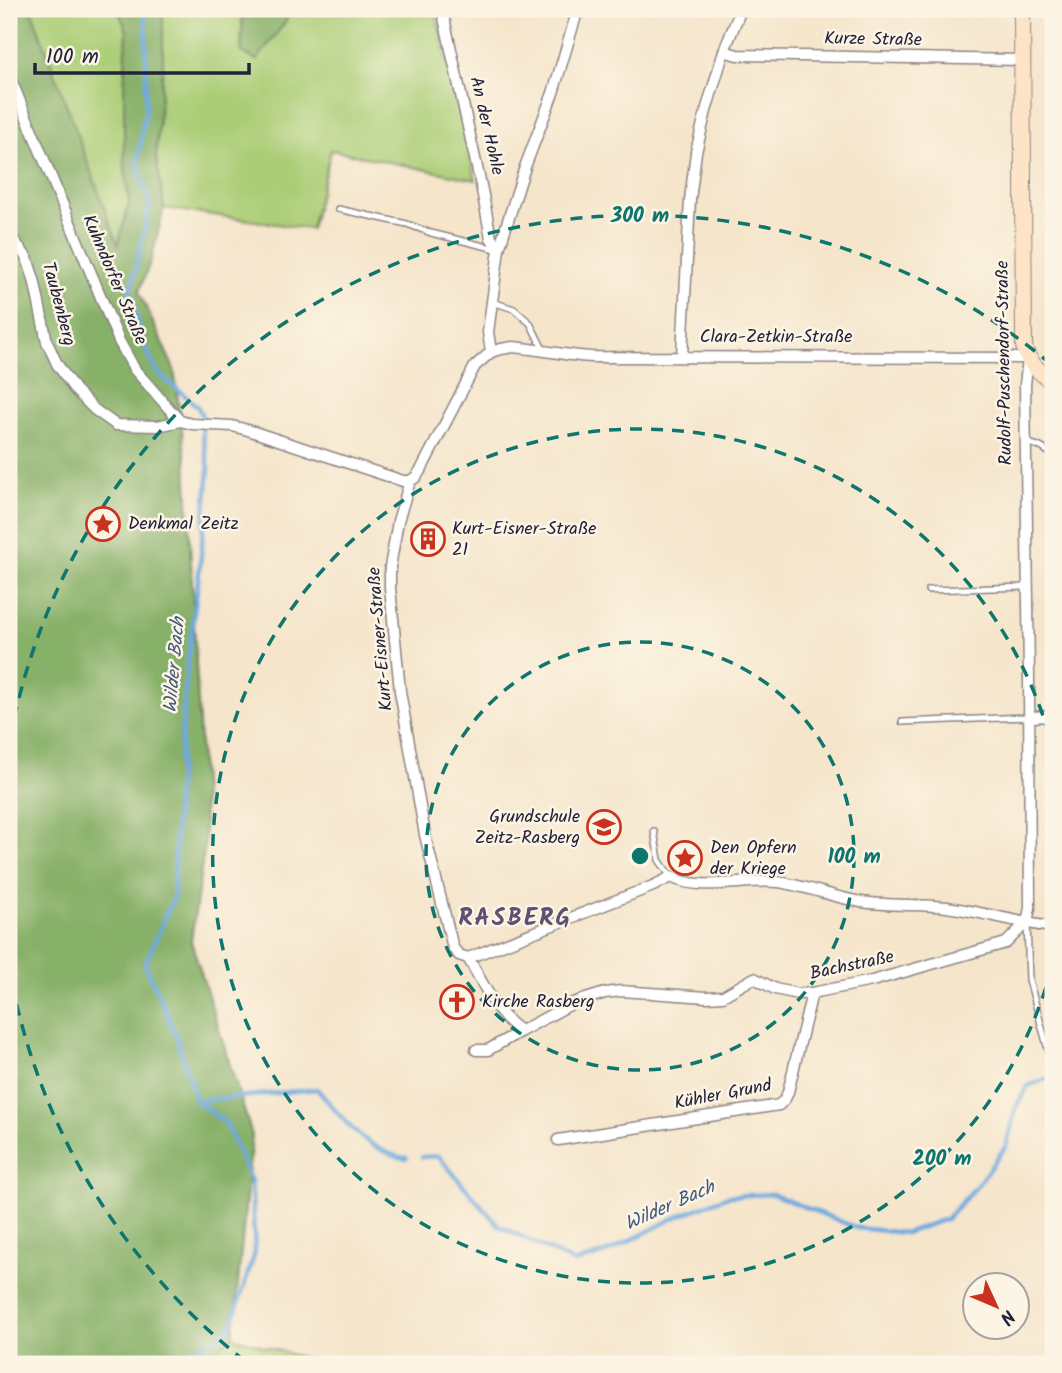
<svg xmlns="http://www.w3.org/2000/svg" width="1062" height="1373" font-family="Kalam,sans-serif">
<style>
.green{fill:#aacd76;stroke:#667858;stroke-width:2}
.forest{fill:#87b067;stroke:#546951;stroke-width:2}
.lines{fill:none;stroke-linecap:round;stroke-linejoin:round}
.stream{stroke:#6da9df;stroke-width:4.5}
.lane-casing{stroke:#8c8483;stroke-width:8}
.street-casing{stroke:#8c8483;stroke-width:13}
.secondary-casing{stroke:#8c8483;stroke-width:18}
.lane{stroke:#fff;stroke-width:5}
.street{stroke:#fff;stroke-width:10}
.secondary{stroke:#fee4c6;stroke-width:16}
.ring{fill:none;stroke:#0f766e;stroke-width:3.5;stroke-dasharray:12 9}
.labels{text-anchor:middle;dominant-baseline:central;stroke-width:5;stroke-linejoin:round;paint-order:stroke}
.street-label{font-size:18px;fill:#22223b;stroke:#fcf5e5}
.poi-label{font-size:18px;fill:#22223b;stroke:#fcf5e5;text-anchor:start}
.water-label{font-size:19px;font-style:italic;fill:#40587d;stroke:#fcf5e5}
.district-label{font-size:24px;font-weight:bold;letter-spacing:2px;fill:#5d5072;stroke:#fcf5e5}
.centre{fill:#0f766e;stroke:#fcf5e5;stroke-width:3.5}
.ring-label{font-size:21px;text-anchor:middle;font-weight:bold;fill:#0f766e;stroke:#fcf5e5;stroke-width:5;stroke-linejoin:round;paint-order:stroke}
</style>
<rect width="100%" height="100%" fill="#fcf5e5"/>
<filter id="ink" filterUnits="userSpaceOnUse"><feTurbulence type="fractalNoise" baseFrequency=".0143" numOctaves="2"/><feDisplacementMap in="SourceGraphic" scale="14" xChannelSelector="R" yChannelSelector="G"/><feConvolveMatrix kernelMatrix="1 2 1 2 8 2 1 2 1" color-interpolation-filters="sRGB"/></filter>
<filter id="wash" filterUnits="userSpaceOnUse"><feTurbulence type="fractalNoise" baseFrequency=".00686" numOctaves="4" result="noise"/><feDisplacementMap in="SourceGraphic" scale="28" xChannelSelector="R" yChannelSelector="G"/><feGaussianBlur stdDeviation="1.57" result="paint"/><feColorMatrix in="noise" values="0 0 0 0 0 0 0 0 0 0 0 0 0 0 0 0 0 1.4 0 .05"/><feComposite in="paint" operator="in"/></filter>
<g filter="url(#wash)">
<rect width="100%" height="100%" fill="#f5e5cb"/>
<g class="green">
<polygon points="31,9 118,9 127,31 124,92 124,159 129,203 118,246"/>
<polygon points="163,9 243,9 241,52 286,21 289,9 435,9 476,180 331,150 311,229 164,208 156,156 163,63"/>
<polygon points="233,1337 325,1364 195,1364"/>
</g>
<g class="forest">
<polygon points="9,9 31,9 118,245 129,203 124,159 124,92 127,31 118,9 163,9 163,63 156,156 164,208 152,257 139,292 174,369 186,460 205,843 191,941 252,1135 233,1337 195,1364 9,1364"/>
<polygon points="243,9 289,9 286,21 257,60 241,52"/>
</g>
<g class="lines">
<g class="stream">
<polyline points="142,9 146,24 146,108 137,163 150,205 130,293 143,342 156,371 197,406 202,415 203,438 209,468 200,565 187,668 176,802 174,896 145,964 176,1035 196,1101"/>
<path d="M197,1101L317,1089C338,1113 356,1139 386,1152C393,1155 399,1158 407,1158"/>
<polyline points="422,1157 438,1156 498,1225 575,1263 608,1252 672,1219 728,1196 772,1194 857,1228 905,1233 946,1219 975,1188 1006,1146 1016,1107 1028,1086 1053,1076"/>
<polyline points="166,1364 230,1329 255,1252 251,1181 226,1123 196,1101"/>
</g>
</g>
</g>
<g filter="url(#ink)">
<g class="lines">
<g class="lane-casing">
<g id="lane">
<polyline points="338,209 407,224 431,233 496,249"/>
<polyline points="492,302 514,309 530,323 544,351"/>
<path d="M1025,443C1037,444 1044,448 1053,456"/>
<polyline points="928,590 1027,587"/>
<polyline points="902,722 1029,717"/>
<polyline points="654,831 659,860 671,877"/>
<polyline points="1027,922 1029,980 1047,1046 1053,1062"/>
</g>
</g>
<g class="street-casing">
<g id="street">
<polyline points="442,9 482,190 491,238 499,249"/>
<polyline points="724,51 737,55 1021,60"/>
<polyline points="9,75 119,341 135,370 180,421 192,424 232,426 248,430 403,481 410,481"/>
<polyline points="9,234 27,258 34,279 47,342 57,364 75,390 95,410 116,425 158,426 180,421"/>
<path d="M513,347C540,349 566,356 592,357L1028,358L1025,385L1029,675L1030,908L1027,922L1006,943L872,981L812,993L798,994L775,989L754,978L723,996L707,997L621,991L605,993L573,1003L521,1031C497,1017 483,982 468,958L459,955L453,948L425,835L400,691L390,588V567L398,521L410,481L416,477L422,468L475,366L491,352L501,349Z"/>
<polyline points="491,352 488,332 499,249 525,167 553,93 578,9"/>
<polyline points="682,356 690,200 696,152 706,111 724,51 741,9"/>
<polyline points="1029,717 1053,716"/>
<path d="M468,958L653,886L671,877C700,892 744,879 778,882C806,886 833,897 861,902C890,906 919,904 947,907C983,912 1018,923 1053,927"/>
<polyline points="476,1050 488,1050 521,1031"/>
<polyline points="558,1140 779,1105 785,1099 788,1092 812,993"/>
</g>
</g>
<g class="secondary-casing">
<path id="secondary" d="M1022,9L1024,346C1028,363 1039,372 1053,382"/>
</g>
<use href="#lane" class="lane"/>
<use href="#street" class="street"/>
<use href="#secondary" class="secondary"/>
</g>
</g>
<g class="ring">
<circle cx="640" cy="856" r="214"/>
<path d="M1052 967A427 427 0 1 1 1052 745"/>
<path d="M245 1361A641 641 0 0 1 10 973M10 739A641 641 0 0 1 1052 365"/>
</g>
<defs>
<g id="sight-ring" transform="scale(1.75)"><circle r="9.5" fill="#fcf5e5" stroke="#c8321e" stroke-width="1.5"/><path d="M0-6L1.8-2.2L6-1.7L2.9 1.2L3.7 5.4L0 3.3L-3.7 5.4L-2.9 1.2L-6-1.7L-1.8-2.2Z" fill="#c8321e"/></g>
<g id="building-ring" transform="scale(1.75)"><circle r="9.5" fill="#fcf5e5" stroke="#c8321e" stroke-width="1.5"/><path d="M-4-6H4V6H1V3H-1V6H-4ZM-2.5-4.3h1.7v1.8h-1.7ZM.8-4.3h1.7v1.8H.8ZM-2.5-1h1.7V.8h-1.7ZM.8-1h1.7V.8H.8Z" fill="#c8321e"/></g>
<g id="school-ring" transform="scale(1.75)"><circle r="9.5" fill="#fcf5e5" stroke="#c8321e" stroke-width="1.5"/><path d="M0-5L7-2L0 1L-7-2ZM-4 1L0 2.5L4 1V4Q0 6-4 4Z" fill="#c8321e"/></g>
<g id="church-ring" transform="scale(1.75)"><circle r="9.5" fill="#fcf5e5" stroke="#c8321e" stroke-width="1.5"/><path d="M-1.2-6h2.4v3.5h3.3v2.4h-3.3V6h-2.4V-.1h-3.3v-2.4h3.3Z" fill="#c8321e"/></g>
</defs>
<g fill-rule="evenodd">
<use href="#sight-ring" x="103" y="524"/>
<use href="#building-ring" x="428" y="539"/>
<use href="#school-ring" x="604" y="827"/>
<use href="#sight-ring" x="685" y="858"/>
<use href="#church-ring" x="457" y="1002"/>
</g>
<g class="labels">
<g class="street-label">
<text transform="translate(873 40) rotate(1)">Kurze Straße</text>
<text transform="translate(486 126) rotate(77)">An der Hohle</text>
<text transform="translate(114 280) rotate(67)">Kuhndorfer Straße</text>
<text transform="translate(58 304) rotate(75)">Taubenberg</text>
<text x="776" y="337">Clara-Zetkin-Straße</text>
<text transform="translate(1005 363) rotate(-91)">Rudolf-Puschendorf-Straße</text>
<text transform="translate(381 639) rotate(-95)">Kurt-Eisner-Straße</text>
<text transform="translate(852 966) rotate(-12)">Bachstraße</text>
<text transform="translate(723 1095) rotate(-11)">Kühler Grund</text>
</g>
<g class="poi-label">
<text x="128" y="524">Denkmal Zeitz</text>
<text x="452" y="529">Kurt-Eisner-Straße<tspan x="452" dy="21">21</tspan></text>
<text x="580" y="817" text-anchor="end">Grundschule<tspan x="580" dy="21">Zeitz-Rasberg</tspan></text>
<text x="710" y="848">Den Opfern<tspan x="710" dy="21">der Kriege</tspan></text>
<text x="482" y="1002">Kirche Rasberg</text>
</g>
<g class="water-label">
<text transform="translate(175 665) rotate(-85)">Wilder Bach</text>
<text transform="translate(670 1206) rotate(-24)">Wilder Bach</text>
</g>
<g class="district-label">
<text x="515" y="918">RASBERG</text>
</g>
</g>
<circle cx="640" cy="856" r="10" class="centre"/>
<g class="ring-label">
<text x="640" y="222">300 m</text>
<text x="854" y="863">100 m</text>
<text x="942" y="1165">200 m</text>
</g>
<rect width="1062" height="1373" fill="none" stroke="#fcf5e5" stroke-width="35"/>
<g transform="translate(996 1306) rotate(134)"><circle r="33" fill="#fcf5e5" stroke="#a5a1a1" stroke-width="2"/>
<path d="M0-5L12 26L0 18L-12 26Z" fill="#c8321e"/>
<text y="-10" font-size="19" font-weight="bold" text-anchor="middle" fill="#22223b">N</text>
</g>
<path d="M35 63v10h214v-10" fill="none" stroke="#22223b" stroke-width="3.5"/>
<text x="46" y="63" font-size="21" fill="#22223b" stroke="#fcf5e5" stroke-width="5" paint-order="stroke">100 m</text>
</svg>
